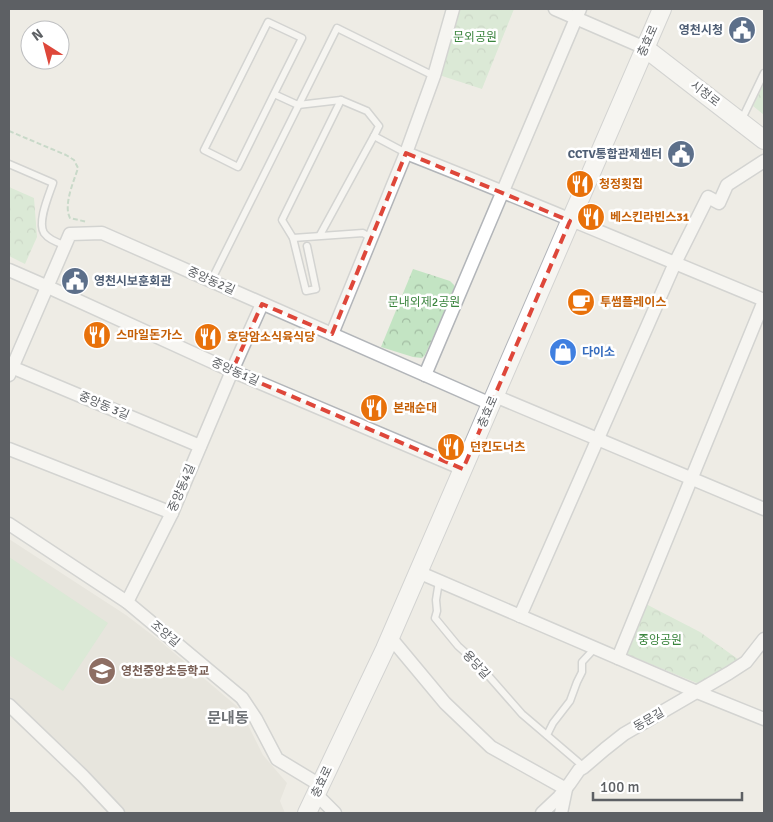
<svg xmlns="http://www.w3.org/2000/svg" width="773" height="822" font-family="Signika,'Noto Sans KR',sans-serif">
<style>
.education{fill:#dedbd3}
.green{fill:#c3e4c3}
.park{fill:url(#park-crowns)}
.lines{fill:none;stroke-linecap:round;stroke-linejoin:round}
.lane-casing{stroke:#b2b5b9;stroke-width:9}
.street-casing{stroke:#b2b5b9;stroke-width:15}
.secondary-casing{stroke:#b1b4b9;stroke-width:20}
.path{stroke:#9bc2a6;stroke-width:2;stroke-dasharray:5 2.5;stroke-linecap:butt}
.lane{stroke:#fff;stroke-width:6}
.street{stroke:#fff;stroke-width:12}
.secondary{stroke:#fff;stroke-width:18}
.marked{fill:none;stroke:#de473a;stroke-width:4;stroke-dasharray:10 6;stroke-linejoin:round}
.labels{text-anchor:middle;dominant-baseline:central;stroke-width:5;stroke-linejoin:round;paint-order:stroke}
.service-label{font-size:12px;font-weight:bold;fill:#4e5e75;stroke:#fff;text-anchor:end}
.park-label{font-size:12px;fill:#3b853e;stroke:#fff}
.street-label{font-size:12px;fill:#5d6064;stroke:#fff}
.food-label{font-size:12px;font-weight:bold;fill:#c56008;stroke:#fff;text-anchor:start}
.shop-label{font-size:12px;font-weight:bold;fill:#366cbe;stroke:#fff;text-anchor:start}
.education-label{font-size:12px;font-weight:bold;fill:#785e54;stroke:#fff;text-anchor:start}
.quarter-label{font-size:15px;font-weight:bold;fill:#6e7276;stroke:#fff}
</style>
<defs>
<pattern id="park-crowns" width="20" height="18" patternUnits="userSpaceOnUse" patternTransform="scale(1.25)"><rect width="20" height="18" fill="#c3e4c3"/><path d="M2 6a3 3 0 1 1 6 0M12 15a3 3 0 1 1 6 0" fill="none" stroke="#a2bca2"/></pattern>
</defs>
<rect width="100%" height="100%" fill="#eeece5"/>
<polygon class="education" points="9,539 126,615 160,641 240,709 263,755 287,783 280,801 285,813 123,813 9,701"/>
<polygon class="green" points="9,557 108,623 63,691 9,655"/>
<g class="park">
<polygon points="456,9 514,9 482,89 436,74"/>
<polygon points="764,83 764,115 753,106"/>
<polygon points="9,187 34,198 37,237 25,264 9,256"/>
<polygon points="413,269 450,281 454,285 455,288 425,355 422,358 413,357 381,347"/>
<polygon points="644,603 700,632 742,662 704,686 624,653"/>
</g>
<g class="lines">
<g class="lane-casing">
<g id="lane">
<polyline points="274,94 238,167 204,150 268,22 302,38 274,94 298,105 341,100 367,111 379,126 374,136 406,153"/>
<polyline points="341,100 282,220 293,238 363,233 371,238"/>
<polyline points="741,121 764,73"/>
<path d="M9,164L53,183C49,195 37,222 44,233C49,240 58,243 65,245"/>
<polyline points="320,235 374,136"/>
<polyline points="293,238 306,291 316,289 307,246"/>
<polyline points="211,281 337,28 434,76"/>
<polyline points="439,581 436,600 437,611 435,618 458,646 479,665 522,714 584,767"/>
<polyline points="547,735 553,723 570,701 577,682 582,672 582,662 595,648"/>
</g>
</g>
<g class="street-casing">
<g id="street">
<path d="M453,9L434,76L406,153C526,200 645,251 764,300"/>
<polyline points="555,9 645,48"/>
<polyline points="9,270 48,287 232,371 463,469"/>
<polyline points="332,334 406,153"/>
<polyline points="9,366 200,446"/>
<polyline points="9,375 70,234 102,233 491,404"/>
<polyline points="425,375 580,9"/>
<polyline points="495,396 764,509"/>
<polyline points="9,449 172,513"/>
<polyline points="9,524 127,602 242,698 256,719 277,759 320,785"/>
<polyline points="418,572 697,692 764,719"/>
<polyline points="127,602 172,513 232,371 262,304"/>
<polyline points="520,616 675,263 708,197 719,203 727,185 764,161"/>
<polyline points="390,637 445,703 491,747 566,789 561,813"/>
<polyline points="618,658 764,301"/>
<polyline points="9,705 83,776 118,813"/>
<polyline points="316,794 335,813"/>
<polyline points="542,813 559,797 570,783 579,770 584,767 605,749 624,734 729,673 746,662 764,639"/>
</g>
</g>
<g class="secondary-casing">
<g id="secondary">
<polyline points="645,48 764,140"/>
<polyline points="307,813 385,649 662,9"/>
</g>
</g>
<path class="path" d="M9,131L66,155L74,160L78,168C74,181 63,205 70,218L87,222"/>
<use href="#lane" class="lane"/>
<use href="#street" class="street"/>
<use href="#secondary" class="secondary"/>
</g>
<path d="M0 0H773V822H0ZM406,153L570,221L463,469L232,371L262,304L332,334Z" fill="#eeece5" fill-opacity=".55" fill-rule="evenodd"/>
<path class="marked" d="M406,153L570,221L463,469L232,371L262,304L332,334Z"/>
<defs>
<g id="civic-disc" transform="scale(1.4375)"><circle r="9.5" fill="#5c6f8a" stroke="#fff"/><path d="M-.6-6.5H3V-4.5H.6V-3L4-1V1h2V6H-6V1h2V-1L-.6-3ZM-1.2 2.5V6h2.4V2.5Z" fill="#fff"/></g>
<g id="restaurant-disc" transform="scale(1.4375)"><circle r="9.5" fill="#e8710a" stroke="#fff"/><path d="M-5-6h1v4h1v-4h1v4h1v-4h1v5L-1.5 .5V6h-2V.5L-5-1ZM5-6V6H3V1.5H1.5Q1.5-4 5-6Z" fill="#fff"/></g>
<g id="cafe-disc" transform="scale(1.4375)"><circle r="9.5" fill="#e8710a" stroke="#fff"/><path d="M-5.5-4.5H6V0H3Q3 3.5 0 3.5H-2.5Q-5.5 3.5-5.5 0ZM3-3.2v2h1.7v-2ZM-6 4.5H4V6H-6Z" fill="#fff"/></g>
<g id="shop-disc" transform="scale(1.4375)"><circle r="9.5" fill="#3f7fe0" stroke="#fff"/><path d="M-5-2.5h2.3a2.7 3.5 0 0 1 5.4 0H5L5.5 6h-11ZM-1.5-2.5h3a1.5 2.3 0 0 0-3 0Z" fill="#fff"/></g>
<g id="school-disc" transform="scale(1.4375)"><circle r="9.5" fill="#8d6e63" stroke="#fff"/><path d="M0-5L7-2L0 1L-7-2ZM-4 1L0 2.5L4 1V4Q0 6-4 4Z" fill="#fff"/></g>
</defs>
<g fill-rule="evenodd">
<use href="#civic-disc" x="742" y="30"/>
<use href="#civic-disc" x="681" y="154"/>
<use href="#restaurant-disc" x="580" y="184"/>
<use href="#restaurant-disc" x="591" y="217"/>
<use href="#civic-disc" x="75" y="281"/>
<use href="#cafe-disc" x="581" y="302"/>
<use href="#restaurant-disc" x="97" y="335"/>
<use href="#restaurant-disc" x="208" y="337"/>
<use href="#shop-disc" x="563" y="352"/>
<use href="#restaurant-disc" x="374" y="408"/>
<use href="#restaurant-disc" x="451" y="447"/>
<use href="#school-disc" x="102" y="671"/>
</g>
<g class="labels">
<g class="service-label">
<text x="723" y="30">영천시청</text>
<text x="662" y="154">CCTV통합관제센터</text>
<text x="94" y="281" text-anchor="start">영천시보훈회관</text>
</g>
<g class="park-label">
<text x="475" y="37">문외공원</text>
<text x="424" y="302">문내외제2공원</text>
<text x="660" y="640">중앙공원</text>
</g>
<g class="street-label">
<text transform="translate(648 41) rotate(-66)">충효로</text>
<text transform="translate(705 94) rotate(38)">시청로</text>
<text transform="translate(211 281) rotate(24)">중앙동2길</text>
<text transform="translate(235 372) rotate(24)">중앙동1길</text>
<text transform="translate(104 406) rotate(23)">중앙동 3길</text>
<text transform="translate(488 412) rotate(-67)">충효로</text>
<text transform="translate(182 488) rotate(-67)">중앙동4길</text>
<text transform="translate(165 634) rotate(40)">조양길</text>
<text transform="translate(476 665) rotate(47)">용당길</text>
<text transform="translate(649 720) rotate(-30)">동문길</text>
<text transform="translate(322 782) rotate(-64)">충효로</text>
</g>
<g class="food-label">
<text x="599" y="184">청정횟집</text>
<text x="610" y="217">베스킨라빈스31</text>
<text x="600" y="302">투썸플레이스</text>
<text x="116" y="335">스마일돈가스</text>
<text x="227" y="337">호당암소식육식당</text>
<text x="393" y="408">본래순대</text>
<text x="470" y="447">던킨도너츠</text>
</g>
<g class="shop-label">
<text x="582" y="352">다이소</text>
</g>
<g class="education-label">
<text x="121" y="671">영천중앙초등학교</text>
</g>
<g class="quarter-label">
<text x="228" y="718">문내동</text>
</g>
</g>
<rect width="773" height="822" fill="none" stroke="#5d6064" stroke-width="20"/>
<g transform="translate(45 45) rotate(324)"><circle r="24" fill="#ffffff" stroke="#bebfc1"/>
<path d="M0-4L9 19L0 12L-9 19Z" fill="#de473a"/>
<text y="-8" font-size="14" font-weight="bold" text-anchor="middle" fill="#5d6064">N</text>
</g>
<path d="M593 792v8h149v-8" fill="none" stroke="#5d6064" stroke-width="2.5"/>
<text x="600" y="792" font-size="15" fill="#5d6064" stroke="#ffffff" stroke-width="4" paint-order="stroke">100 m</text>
</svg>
